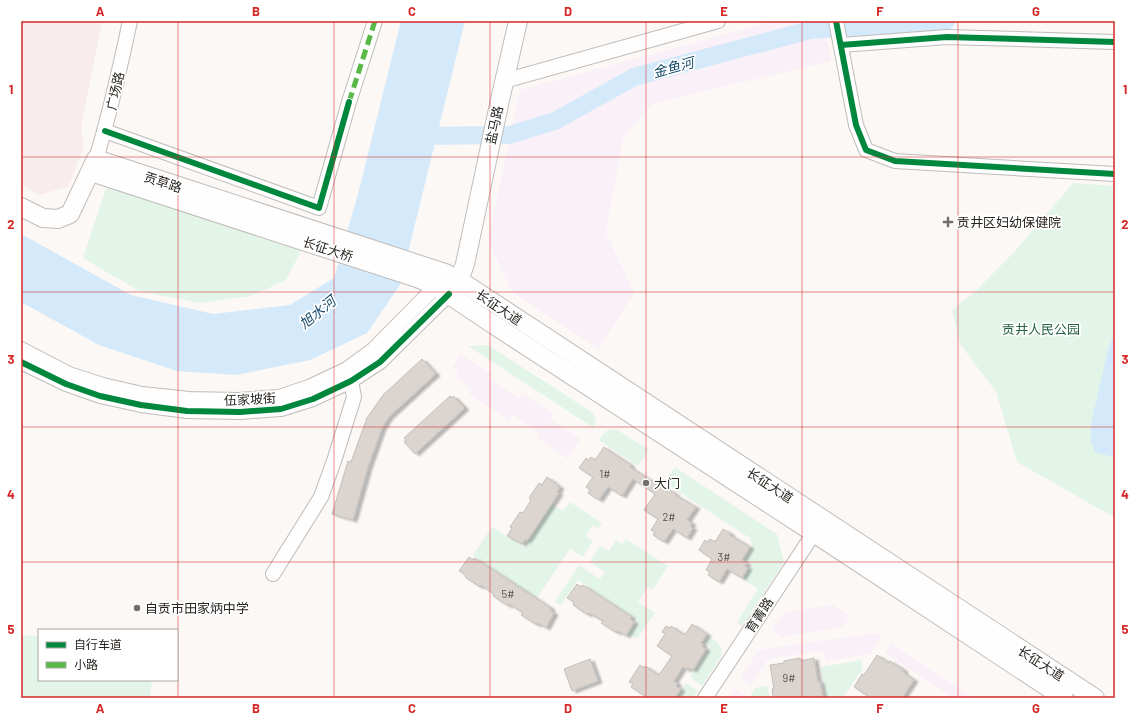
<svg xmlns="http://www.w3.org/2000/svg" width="1136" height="719" font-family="Barlow,'Noto Sans SC',sans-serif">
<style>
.commercial{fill:#faf0f8}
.industrial{fill:#f9ecee}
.green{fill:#e3f5e9}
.water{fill:#d4e9f9}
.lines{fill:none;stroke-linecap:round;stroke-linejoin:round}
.river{stroke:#d4e9f9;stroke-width:18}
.building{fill:#dcd5cf;stroke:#c2bfbc;filter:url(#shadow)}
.minor-casing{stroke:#c0bcb9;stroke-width:16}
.major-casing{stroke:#c0bcb9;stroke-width:20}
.minor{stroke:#fefefe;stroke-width:14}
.major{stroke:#fefefe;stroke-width:18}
.quiet{stroke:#58b947;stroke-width:5;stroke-dasharray:10 5;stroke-linecap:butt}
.cycleway-casing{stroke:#fff;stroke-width:8}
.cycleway{stroke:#00873e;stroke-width:6}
.grid{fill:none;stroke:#d62828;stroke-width:1;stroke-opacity:0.55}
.poi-dot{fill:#726f6c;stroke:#fff;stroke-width:1.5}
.labels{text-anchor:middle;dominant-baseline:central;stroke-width:3.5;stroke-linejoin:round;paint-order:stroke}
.number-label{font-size:11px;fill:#56514c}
.street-label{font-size:13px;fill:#292521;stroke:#fff}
.poi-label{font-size:13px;fill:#292521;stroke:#fff;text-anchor:start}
.park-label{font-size:13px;fill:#276348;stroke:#fff}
.water-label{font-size:14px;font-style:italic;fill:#184c6c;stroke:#fff}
.neatline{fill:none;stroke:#d62828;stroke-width:1.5}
.grid-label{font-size:13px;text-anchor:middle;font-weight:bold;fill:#d62828}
</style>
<defs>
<filter id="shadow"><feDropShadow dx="4" dy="2" stdDeviation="1" flood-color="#0004"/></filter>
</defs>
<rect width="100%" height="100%" fill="#fbf8f6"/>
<g class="commercial">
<polygon points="774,21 824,21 831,61 652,104 623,138 606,233 634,293 599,349 512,292 488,240 520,90"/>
<polygon points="461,354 492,374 489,379 519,398 522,393 554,414 550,419 581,439 568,459 537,438 540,433 512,415 509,420 469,394 472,389 456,378 459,373 452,368"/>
<polygon points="833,605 850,616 843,627 782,637 772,630 784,612"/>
<polygon points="875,633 882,637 870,654 826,661 824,651 768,659 751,685 740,678 759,650"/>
<polygon points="891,643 974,698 953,698 885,653"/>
<polygon points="734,688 745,695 742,698 727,698"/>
</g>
<polygon class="industrial" points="21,21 102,21 81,128 84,147 68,187 39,195 21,185"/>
<g class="green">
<polygon points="108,182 302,249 286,280 251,296 200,303 139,291 83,258"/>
<polygon points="1073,183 1115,186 1115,518 1017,462 996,392 960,344 952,310 976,291 1016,250"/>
<polygon points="488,345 593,413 596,421 594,428 468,346"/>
<polygon points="614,429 617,430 649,450 638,466 599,440 606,431"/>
<polygon points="675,467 777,534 784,562 742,626 737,622 758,589 742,579 752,564 744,559 752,546 750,538 665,483"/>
<polygon points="570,502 602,523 598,529 593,525 586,536 593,541 583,557 570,549 537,598 473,555 492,527 524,547 552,504 563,511"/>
<polygon points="626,539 668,566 653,589 648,587 638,602 655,613 637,639 628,634 638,620 578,580 561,605 555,601 579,565 600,579 605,572 590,562 600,546 609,551 616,540 622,544"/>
<polygon points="21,635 39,636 39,680 152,680 150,698 21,698"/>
<path d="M708,636C716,641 724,645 722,655L702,686L690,677L710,647L704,642Z"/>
<polygon points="861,660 863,668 844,696 826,698 821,667"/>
<polygon points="686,683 698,691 693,698 676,698"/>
<polygon points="768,686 770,698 749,698 755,688"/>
</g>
<g class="water">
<polygon points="401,21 465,21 400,285 367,333 310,360 236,375 177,371 99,345 21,302 21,234 131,295 213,314 290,305 334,278 358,194"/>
<polygon points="1115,335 1115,457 1113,457 1095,452 1091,442 1091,424 1109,346"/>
</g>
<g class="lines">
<polyline class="river" points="412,136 509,135 555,121 634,77 810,30 946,21"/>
</g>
<g class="building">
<polygon points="422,359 436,374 389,417 382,428 368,467 353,520 332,514 348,461 351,462 367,418 383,395"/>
<polygon points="450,396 451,398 453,396 465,408 415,454 404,442 406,440 404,438"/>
<polygon points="604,447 611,452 631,465 630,467 667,491 668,489 676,494 675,495 696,507 687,520 692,523 690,526 693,528 687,538 673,529 664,542 653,535 655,532 651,530 658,519 644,510 655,494 633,479 622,496 608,487 599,500 588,493 590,490 586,487 593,477 579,468 586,458 589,460 591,457 595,460"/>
<polygon points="547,477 560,487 557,492 559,493 527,541 525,540 522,544 507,536 512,528 510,527 520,512 523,513 531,500 529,498 539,483 542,485"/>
<polygon points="723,529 731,534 730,535 750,547 742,560 747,563 745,566 748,568 742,578 727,569 719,582 708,575 710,572 706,570 712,559 699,550 705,540 708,542 710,539 715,542"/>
<polygon points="469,557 473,560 475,558 551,608 550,610 554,613 546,628 538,623 537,625 521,615 523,613 509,604 508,606 493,596 494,594 481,585 480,587 465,577 466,575 459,571"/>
<polygon points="577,584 581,587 583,585 632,617 630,619 634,622 626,636 618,631 617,633 601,623 603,621 589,613 588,615 573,605 574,602 567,598"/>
<polygon points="692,624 707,634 701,643 703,644 702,646 706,649 693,670 688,668 687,670 683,667 674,681 678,684 676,686 681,689 675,698 648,698 631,687 633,684 629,682 640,665 644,668 645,666 659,675 672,656 657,646 665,634 662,632 666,626 670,628 671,626 685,635"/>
<polygon points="877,655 889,663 890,661 904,670 903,672 914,680 902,698 871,698 854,687 862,674 864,675"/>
<polygon points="800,658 801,661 814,658 818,682 820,681 823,697 816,698 773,698 772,689 774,689 770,665 784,663 784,661"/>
<polygon points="590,659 598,681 572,691 564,669"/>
</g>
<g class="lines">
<g class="minor-casing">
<g id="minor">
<polyline points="836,21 856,125 866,150 895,161 1115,174"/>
<polyline points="841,45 947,37 1115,42"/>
<polyline points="504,81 718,21"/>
<polyline points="105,131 319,208 349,102 375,21"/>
<path d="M96,159C110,114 120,68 130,21"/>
<polyline points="21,349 69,374 103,385 142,394 189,399 238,400 279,397 309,387 347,369 373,350 436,286"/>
<polyline points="21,362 66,384 100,396 141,405 187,411 240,412 281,409 313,399 351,381 380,362 449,294"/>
<polyline points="273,574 321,497 334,461 354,397 351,381 349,374"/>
<polyline points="705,698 814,533"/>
</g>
</g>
<g class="major-casing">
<g id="major">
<polyline points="91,172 417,278 436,286 488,321 814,533 1064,698"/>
<polyline points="21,207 43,218 58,219 70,214 96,159 445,273 459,280 1095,698"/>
<polyline points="452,289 459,280 465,264 500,100 518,21"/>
</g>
</g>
<use href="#minor" class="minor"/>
<use href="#major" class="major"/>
<polyline class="quiet" points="349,102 375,21"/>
<g class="cycleway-casing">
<g id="cycleway">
<polyline points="836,21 856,125 866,150 895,161 1115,174"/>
<polyline points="841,45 947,37 1115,42"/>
<polyline points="105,131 319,208 349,102"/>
<polyline points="21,362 66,384 100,396 141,405 187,411 240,412 281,409 313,399 351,381 380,362 449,294"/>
</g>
</g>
<use href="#cycleway" class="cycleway"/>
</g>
<path class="grid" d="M178,21V698M334,21V698M490,21V698M646,21V698M802,21V698M958,21V698M21,157H1115M21,292H1115M21,427H1115M21,562H1115"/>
<g class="poi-dot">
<path d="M946 216h4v4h4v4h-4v4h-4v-4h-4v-4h4z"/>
<circle cx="646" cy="483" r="4"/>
<circle cx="137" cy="608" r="4"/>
</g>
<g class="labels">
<g class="number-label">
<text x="605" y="473">1#</text>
<text x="669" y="516">2#</text>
<text x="724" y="556">3#</text>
<text x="508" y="593">5#</text>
<text x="789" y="677">9#</text>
</g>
<g class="street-label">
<text transform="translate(115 91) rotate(-77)">广场路</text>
<text transform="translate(494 125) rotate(-78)">盐马路</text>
<text transform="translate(163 182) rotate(18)">贡草路</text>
<text transform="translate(328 249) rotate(18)">长征大桥</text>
<text transform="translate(499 307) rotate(34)">长征大道</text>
<text transform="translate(250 399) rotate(-3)">伍家坡街</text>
<text transform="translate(770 485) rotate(33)">长征大道</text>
<text transform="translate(759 615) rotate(-57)">育菁路</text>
<text transform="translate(1041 663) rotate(33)">长征大道</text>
</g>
<g class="poi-label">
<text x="957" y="222">贡井区妇幼保健院</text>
<text x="654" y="483">大门</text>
<text x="145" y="608">自贡市田家炳中学</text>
</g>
<g class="park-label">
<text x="1041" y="329">贡井人民公园</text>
</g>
<g class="water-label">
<text transform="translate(673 67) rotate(-15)">金鱼河</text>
<text transform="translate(317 312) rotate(-39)">旭水河</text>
</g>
</g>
<rect width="1136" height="719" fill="none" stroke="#ffffff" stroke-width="44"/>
<rect x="38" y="629" width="140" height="52" fill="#ffffff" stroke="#a9a8a6"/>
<rect x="46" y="642" width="20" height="6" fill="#00873e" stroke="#a9a8a6"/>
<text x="74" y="649" font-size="12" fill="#292521">自行车道</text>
<rect x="46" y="662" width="20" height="6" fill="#58b947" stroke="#a9a8a6"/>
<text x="74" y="669" font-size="12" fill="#292521">小路</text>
<rect x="22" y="22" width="1092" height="675" class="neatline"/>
<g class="grid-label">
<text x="100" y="16">A</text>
<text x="256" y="16">B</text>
<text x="412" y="16">C</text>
<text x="568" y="16">D</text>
<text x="724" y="16">E</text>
<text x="880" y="16">F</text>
<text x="1036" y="16">G</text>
<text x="11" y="94">1</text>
<text x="1125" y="94">1</text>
<text x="11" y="229">2</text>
<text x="1125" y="229">2</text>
<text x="11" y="364">3</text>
<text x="1125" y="364">3</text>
<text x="11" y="499">4</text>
<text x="1125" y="499">4</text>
<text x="11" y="634">5</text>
<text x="1125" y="634">5</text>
<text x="100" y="713">A</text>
<text x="256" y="713">B</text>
<text x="412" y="713">C</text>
<text x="568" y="713">D</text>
<text x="724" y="713">E</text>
<text x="880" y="713">F</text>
<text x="1036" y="713">G</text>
</g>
</svg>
